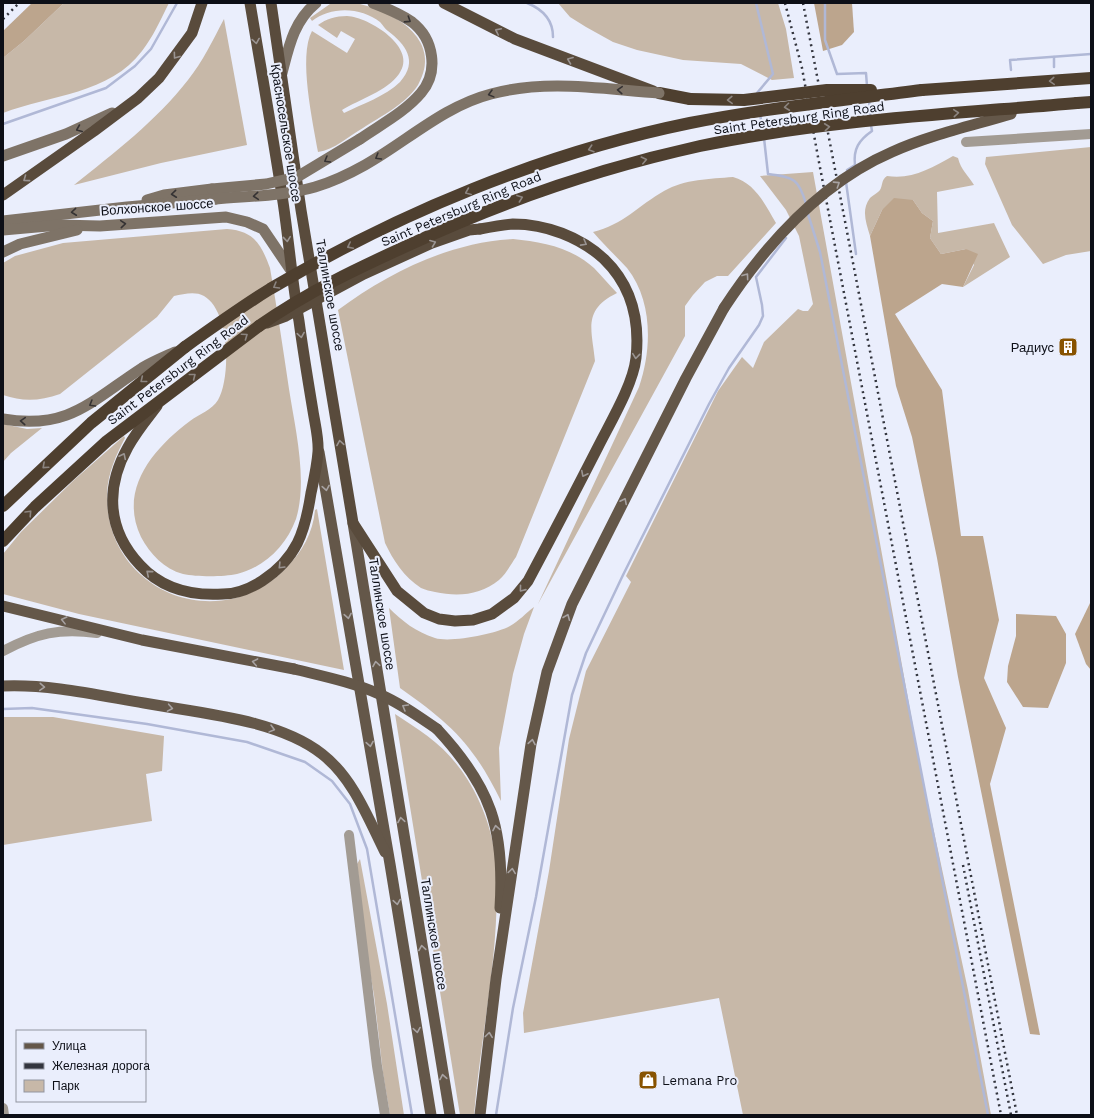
<svg xmlns="http://www.w3.org/2000/svg" width="1094" height="1118" font-family="'Work Sans',sans-serif">
<style>
.green{fill:#c7b8a8}
.forest{fill:#bca58d}
.lines{fill:none;stroke-linecap:round;stroke-linejoin:round}
.stream{stroke:#b0b8d6;stroke-width:2.5}
.minor{stroke:#a29b93;stroke-width:10}
.secondary{stroke:#7e7367;stroke-width:11}
.primary{stroke:#645749;stroke-width:11}
.trunk{stroke:#594b3c;stroke-width:11}
.motorway{stroke:#4e3f2f;stroke-width:12}
.rail{stroke:#33353e;stroke-width:2.5;stroke-dasharray:2 4;stroke-linecap:butt}
.secondary-bridge{stroke:#7e7367;stroke-width:11}
.primary-bridge{stroke:#645749;stroke-width:11}
.trunk-bridge{stroke:#594b3c;stroke-width:11}
.motorway-bridge{stroke:#4e3f2f;stroke-width:12}
.oneway{stroke:#353233}
.oneway2{stroke:#9a9492}
.oneway3{stroke:#8c8581}
.oneway4{stroke:#a7a2a2}
.labels{text-anchor:middle;dominant-baseline:central;stroke-width:4;stroke-linejoin:round;paint-order:stroke}
.street-label{font-size:13px;fill:#0d0f17;stroke:#eaeefc}
.poi-label{font-size:13px;fill:#0d0f17;stroke:#eaeefc;text-anchor:end}
</style>
<rect width="100%" height="100%" fill="#eaeefc"/>
<g class="green">
<path d="M64,3H169C161,19 153,37 142,51C110,94 50,95 3,113V58L24,41Z"/>
<path d="M336,3C344,3 353,2 360,4C398,13 443,42 418,85C406,104 381,116 363,128C349,136 334,150 318,152C313,123 298,56 312,31L347,53L355,39L341,31L337,38L318,25C326,19 336,16 347,16C369,17 419,48 399,74C387,91 360,99 342,110L344,113C362,104 386,96 400,82C419,61 405,44 388,31C385,29 383,25 380,22C361,7 331,6 312,21L310,18L330,4Z"/>
<polygon points="558,3 778,3 786,29 794,78 772,80 741,64 683,60 637,50 613,42 586,27 570,17"/>
<path d="M224,19L247,145L161,163L74,185C114,153 156,121 188,80C203,61 213,40 224,19Z"/>
<polygon points="1091,147 1091,251 1066,255 1043,264 1012,225 985,164 986,157"/>
<path d="M953,156L958,158C961,170 968,175 974,185L937,192L938,233L994,223L1010,257L963,287L974,265L966,249L941,254L930,238L933,221L922,213L913,200L882,210L870,236C866,222 861,210 870,198C873,195 878,193 880,190C883,185 881,180 887,176C912,180 931,168 953,156Z"/>
<polygon points="813,172 922,776 968,990 991,1115 743,1115 719,998 524,1033 523,1013 549,871 569,739 586,671 631,582 626,576 718,391 742,357 753,368 764,342 798,309 803,311 808,311 813,304 799,236 786,210 760,176"/>
<path d="M733,177C755,183 765,204 776,223L728,276H717L705,282L693,295L685,306V336L538,604L639,387C652,349 653,301 627,268C616,256 604,245 593,232C623,225 639,205 664,191C685,179 710,179 733,177Z"/>
<path d="M227,229C254,231 261,244 270,268C277,308 283,349 289,389C295,428 308,480 296,519C286,546 265,567 237,574C223,577 197,577 183,574C164,569 150,554 141,537C118,489 154,448 190,421C199,414 212,410 218,400C231,377 230,311 204,296C195,291 184,294 174,296L157,317L60,394C40,401 23,402 3,395V263L15,256L63,243Z"/>
<path d="M513,239C542,242 571,247 594,268C602,276 609,285 617,293C582,310 592,330 595,361L516,557C511,564 506,574 499,580C481,595 458,597 435,592C431,591 425,590 421,588C404,577 393,560 385,543L338,310C388,273 450,242 513,239Z"/>
<polygon points="3,424 27,429 42,428 11,453 3,462"/>
<path d="M124,436L125,438C116,455 108,473 107,493C104,590 218,638 286,568C302,552 313,533 315,510L317,509L344,670L79,614L3,594V554L21,532L74,480Z"/>
<path d="M534,607L524,634L513,674L499,748L501,801C473,744 451,724 400,688L389,608C402,621 416,632 435,638C450,643 496,634 510,626C519,621 526,613 534,607Z"/>
<path d="M395,714C418,729 441,743 458,766C477,790 491,824 495,855C503,941 481,1029 474,1115H460Z"/>
<polygon points="3,717 53,717 164,736 162,771 146,774 152,821 3,845"/>
<polygon points="360,859 387,1004 404,1115 390,1115 383,1073 374,995 369,967 357,864"/>
</g>
<g class="forest">
<polygon points="32,3 64,3 24,41 3,58 3,31"/>
<polygon points="814,3 852,3 854,32 842,45 823,51"/>
<polygon points="894,198 913,200 922,213 933,221 930,238 941,254 966,249 978,254 963,287 942,284 895,314 942,390 961,536 983,536 999,620 984,678 1006,728 990,784 1040,1035 1030,1034 958,677 937,558 912,437 896,386 870,236 882,210"/>
<polygon points="1091,601 1091,670 1086,664 1075,634"/>
<polygon points="1016,614 1056,616 1066,634 1066,663 1048,708 1023,707 1007,682 1008,666 1016,636"/>
</g>
<g class="lines">
<g class="stream">
<path d="M527,3C542,9 553,20 553,37"/>
<polyline points="756,3 773,74 757,93 758,95"/>
<polyline points="825,3 825,40 837,74 866,73 867,86"/>
<polyline points="1054,57 1054,67"/>
<polyline points="1011,70 1010,60 1091,54"/>
<polyline points="869,101 871,118"/>
<polyline points="760,114 763,131"/>
<polyline points="3,124 106,88 135,66 151,49 177,3"/>
<path d="M764,138L768,174C794,177 799,179 806,204"/>
<path d="M847,170L855,165C853,149 859,140 872,131L871,125"/>
<polyline points="846,182 856,254"/>
<polyline points="807,211 820,252 988,1115"/>
<polyline points="3,709 32,708 147,724 247,742 305,762 332,781 350,804 367,849 412,1115"/>
<polyline points="496,1115 513,1008 536,897 572,695 586,653 623,575 709,404 729,368 759,325 763,316 762,305 756,277 786,238"/>
</g>
<g class="minor">
<polyline points="966,142 1091,134"/>
<path d="M3,651C37,633 59,628 97,633"/>
<polyline points="349,835 377,1066 385,1115"/>
<polyline points="3,1108 4,1115"/>
</g>
<g class="secondary">
<path d="M282,73C289,46 294,21 316,3"/>
<path d="M360,139C380,125 405,112 421,93C439,72 434,39 412,22C401,14 386,8 373,3"/>
<polyline points="3,156 66,134 112,113"/>
<polyline points="147,200 164,195 212,189"/>
<polyline points="3,221 127,207 216,199"/>
<polyline points="3,230 59,225 100,226 226,217 247,222 263,229 290,269"/>
<polyline points="3,252 20,244 77,230"/>
<path d="M3,419C69,430 91,401 142,368C152,362 164,357 175,352"/>
</g>
<g class="primary">
<polyline points="319,452 390,864 431,1115"/>
<polyline points="353,523 450,1115"/>
<polyline points="3,606 142,640 294,669"/>
<path d="M3,686C50,684 97,695 144,703C198,713 278,719 322,754C353,778 368,818 385,852"/>
<path d="M437,729C491,787 505,829 500,908"/>
<polyline points="480,1115 496,979 531,744 547,672 572,604 686,378 724,308"/>
</g>
<g class="trunk">
<path d="M271,3L301,210L353,523L397,591L424,613L439,619L455,621L473,620L492,614L514,598L528,581C552,536 575,492 598,447C610,423 633,385 636,358C640,320 632,286 604,259C580,237 546,224 513,224C502,225 491,227 480,229"/>
<polyline points="444,3 515,39 653,91"/>
<polyline points="3,195 94,131 138,98 159,78 192,33 202,3"/>
<path d="M157,406C147,419 136,432 128,447C105,488 107,530 140,565C162,589 192,596 223,594C236,594 251,588 262,581C297,558 305,532 311,493C314,479 317,466 318,452C319,439 315,424 313,411C308,381 303,351 299,321C292,281 289,242 283,202C273,136 261,69 250,3"/>
</g>
<g class="motorway">
<polyline points="922,90 1091,78"/>
<polyline points="659,93 690,99"/>
<polyline points="1077,103 1091,102"/>
<polyline points="3,506 91,423 185,347"/>
<polyline points="3,541 35,507 107,441 259,326"/>
</g>
<g class="rail">
<polyline points="785,3 802,68 818,157 1001,1115"/>
<polyline points="803,3 1017,1115"/>
<polyline points="3,19 19,3"/>
<polyline points="963,865 1011,1115"/>
</g>
<g class="secondary-bridge">
<polyline points="212,189 266,184 297,177 360,139"/>
<path d="M216,199C249,196 284,196 315,187C332,182 349,174 365,165C406,142 444,106 491,94C546,79 602,89 659,93"/>
</g>
<g class="primary-bridge">
<path d="M724,308C766,244 820,183 892,152C930,135 971,126 1011,114"/>
<path d="M294,669C322,676 352,682 379,694C400,703 418,716 437,729"/>
</g>
<polyline class="trunk-bridge" points="267,323 286,316 364,274 432,243 469,230 480,229"/>
<g class="motorway-bridge">
<polyline points="690,99 744,100 827,90 871,90"/>
<path d="M259,326C307,292 358,268 411,244C504,201 600,168 700,146C824,120 952,114 1077,103"/>
<path d="M185,347C213,327 241,307 270,289C399,213 543,153 690,123C767,108 845,100 922,90"/>
</g>
</g>
<defs><path id="oneway-chevron" d="M-2-3.5L2.5 0L-2 3.5" fill="none" stroke-width="1.6" stroke-linecap="round" stroke-linejoin="round"/></defs>
<g class="oneway">
<use href="#oneway-chevron" transform="translate(408 20) rotate(33)"/>
<use href="#oneway-chevron" transform="translate(620 90) rotate(-176)"/>
<use href="#oneway-chevron" transform="translate(491 94) rotate(165)"/>
<use href="#oneway-chevron" transform="translate(79 129) rotate(157)"/>
<use href="#oneway-chevron" transform="translate(378 157) rotate(149)"/>
<use href="#oneway-chevron" transform="translate(327 160) rotate(150)"/>
<use href="#oneway-chevron" transform="translate(174 194) rotate(174)"/>
<use href="#oneway-chevron" transform="translate(256 196) rotate(175)"/>
<use href="#oneway-chevron" transform="translate(74 212) rotate(174)"/>
<use href="#oneway-chevron" transform="translate(123 224) rotate(-5)"/>
<use href="#oneway-chevron" transform="translate(92 404) rotate(149)"/>
<use href="#oneway-chevron" transform="translate(23 421) rotate(-176)"/>
</g>
<g class="oneway2">
<use href="#oneway-chevron" transform="translate(498 31) rotate(-154)"/>
<use href="#oneway-chevron" transform="translate(256 41) rotate(81)"/>
<use href="#oneway-chevron" transform="translate(176 56) rotate(126)"/>
<use href="#oneway-chevron" transform="translate(570 60) rotate(-159)"/>
<use href="#oneway-chevron" transform="translate(26 179) rotate(144)"/>
<use href="#oneway-chevron" transform="translate(287 239) rotate(84)"/>
<use href="#oneway-chevron" transform="translate(433 243) rotate(-21)"/>
<use href="#oneway-chevron" transform="translate(584 243) rotate(29)"/>
<use href="#oneway-chevron" transform="translate(301 335) rotate(81)"/>
<use href="#oneway-chevron" transform="translate(636 356) rotate(96)"/>
<use href="#oneway-chevron" transform="translate(340 443) rotate(-99)"/>
<use href="#oneway-chevron" transform="translate(123 456) rotate(-64)"/>
<use href="#oneway-chevron" transform="translate(584 474) rotate(117)"/>
<use href="#oneway-chevron" transform="translate(281 566) rotate(134)"/>
<use href="#oneway-chevron" transform="translate(149 573) rotate(-140)"/>
<use href="#oneway-chevron" transform="translate(522 589) rotate(129)"/>
</g>
<g class="oneway3">
<use href="#oneway-chevron" transform="translate(1052 81) rotate(176)"/>
<use href="#oneway-chevron" transform="translate(730 100) rotate(178)"/>
<use href="#oneway-chevron" transform="translate(787 107) rotate(173)"/>
<use href="#oneway-chevron" transform="translate(956 113) rotate(-5)"/>
<use href="#oneway-chevron" transform="translate(827 127) rotate(-6)"/>
<use href="#oneway-chevron" transform="translate(591 149) rotate(162)"/>
<use href="#oneway-chevron" transform="translate(644 160) rotate(-13)"/>
<use href="#oneway-chevron" transform="translate(468 192) rotate(157)"/>
<use href="#oneway-chevron" transform="translate(520 198) rotate(-20)"/>
<use href="#oneway-chevron" transform="translate(350 246) rotate(153)"/>
<use href="#oneway-chevron" transform="translate(276 286) rotate(150)"/>
<use href="#oneway-chevron" transform="translate(245 336) rotate(-35)"/>
<use href="#oneway-chevron" transform="translate(193 376) rotate(-38)"/>
<use href="#oneway-chevron" transform="translate(143 380) rotate(141)"/>
<use href="#oneway-chevron" transform="translate(45 466) rotate(138)"/>
<use href="#oneway-chevron" transform="translate(29 513) rotate(-47)"/>
</g>
<g class="oneway4">
<use href="#oneway-chevron" transform="translate(837 184) rotate(-33)"/>
<use href="#oneway-chevron" transform="translate(746 276) rotate(-54)"/>
<use href="#oneway-chevron" transform="translate(326 488) rotate(80)"/>
<use href="#oneway-chevron" transform="translate(624 501) rotate(-63)"/>
<use href="#oneway-chevron" transform="translate(348 616) rotate(80)"/>
<use href="#oneway-chevron" transform="translate(567 617) rotate(-68)"/>
<use href="#oneway-chevron" transform="translate(64 620) rotate(-166)"/>
<use href="#oneway-chevron" transform="translate(255 662) rotate(-169)"/>
<use href="#oneway-chevron" transform="translate(376 664) rotate(-99)"/>
<use href="#oneway-chevron" transform="translate(42 687) rotate(4)"/>
<use href="#oneway-chevron" transform="translate(405 707) rotate(-150)"/>
<use href="#oneway-chevron" transform="translate(170 708) rotate(10)"/>
<use href="#oneway-chevron" transform="translate(272 729) rotate(15)"/>
<use href="#oneway-chevron" transform="translate(532 742) rotate(-80)"/>
<use href="#oneway-chevron" transform="translate(370 744) rotate(80)"/>
<use href="#oneway-chevron" transform="translate(401 820) rotate(-99)"/>
<use href="#oneway-chevron" transform="translate(496 828) rotate(-100)"/>
<use href="#oneway-chevron" transform="translate(512 871) rotate(-82)"/>
<use href="#oneway-chevron" transform="translate(397 902) rotate(81)"/>
<use href="#oneway-chevron" transform="translate(422 948) rotate(-99)"/>
<use href="#oneway-chevron" transform="translate(417 1030) rotate(81)"/>
<use href="#oneway-chevron" transform="translate(489 1035) rotate(-83)"/>
<use href="#oneway-chevron" transform="translate(443 1077) rotate(-100)"/>
</g>
<defs>
<g id="building-square" transform="scale(1)"><rect x="-9" y="-9" width="18" height="18" rx="4" fill="#885300" stroke="#eaeefc"/><path d="M-4-6H4V6H1V3H-1V6H-4ZM-2.5-4.3h1.7v1.8h-1.7ZM.8-4.3h1.7v1.8H.8ZM-2.5-1h1.7V.8h-1.7ZM.8-1h1.7V.8H.8Z" fill="#fff"/></g>
<g id="shop-square" transform="scale(1)"><rect x="-9" y="-9" width="18" height="18" rx="4" fill="#885300" stroke="#eaeefc"/><path d="M-5-2.5h2.3a2.7 3.5 0 0 1 5.4 0H5L5.5 6h-11ZM-1.5-2.5h3a1.5 2.3 0 0 0-3 0Z" fill="#fff"/></g>
</defs>
<g fill-rule="evenodd">
<use href="#building-square" x="1068" y="347"/>
<use href="#shop-square" x="648" y="1080"/>
</g>
<g class="labels">
<g class="street-label">
<text transform="translate(799 118) rotate(-8)">Saint Petersburg Ring Road</text>
<text transform="translate(286 133) rotate(81)">Красносельское шоссе</text>
<text transform="translate(157 207) rotate(-4)">Волхонское шоссе</text>
<text transform="translate(461 209) rotate(-23)">Saint Petersburg Ring Road</text>
<text transform="translate(330 295) rotate(80)">Таллинское шоссе</text>
<text transform="translate(178 370) rotate(-37)">Saint Petersburg Ring Road</text>
<text transform="translate(382 614) rotate(81)">Таллинское шоссе</text>
<text transform="translate(434 934) rotate(81)">Таллинское шоссе</text>
</g>
<g class="poi-label">
<text x="1054" y="347">Радиус</text>
<text x="662" y="1080" text-anchor="start">Lemana Pro</text>
</g>
</g>
<rect width="1094" height="1118" fill="none" stroke="#0d0f17" stroke-width="8"/>
<rect x="16" y="1030" width="130" height="72" fill="#eaeefc" stroke="#9295a0"/>
<rect x="24" y="1043" width="20" height="6" fill="#645749" stroke="#9295a0"/>
<text x="52" y="1050" font-size="12" fill="#0d0f17">Улица</text>
<rect x="24" y="1063" width="20" height="6" fill="#33353e" stroke="#9295a0"/>
<text x="52" y="1070" font-size="12" fill="#0d0f17">Железная дорога</text>
<rect x="24" y="1080" width="20" height="12" fill="#c7b8a8" stroke="#9295a0"/>
<text x="52" y="1090" font-size="12" fill="#0d0f17">Парк</text>
</svg>
